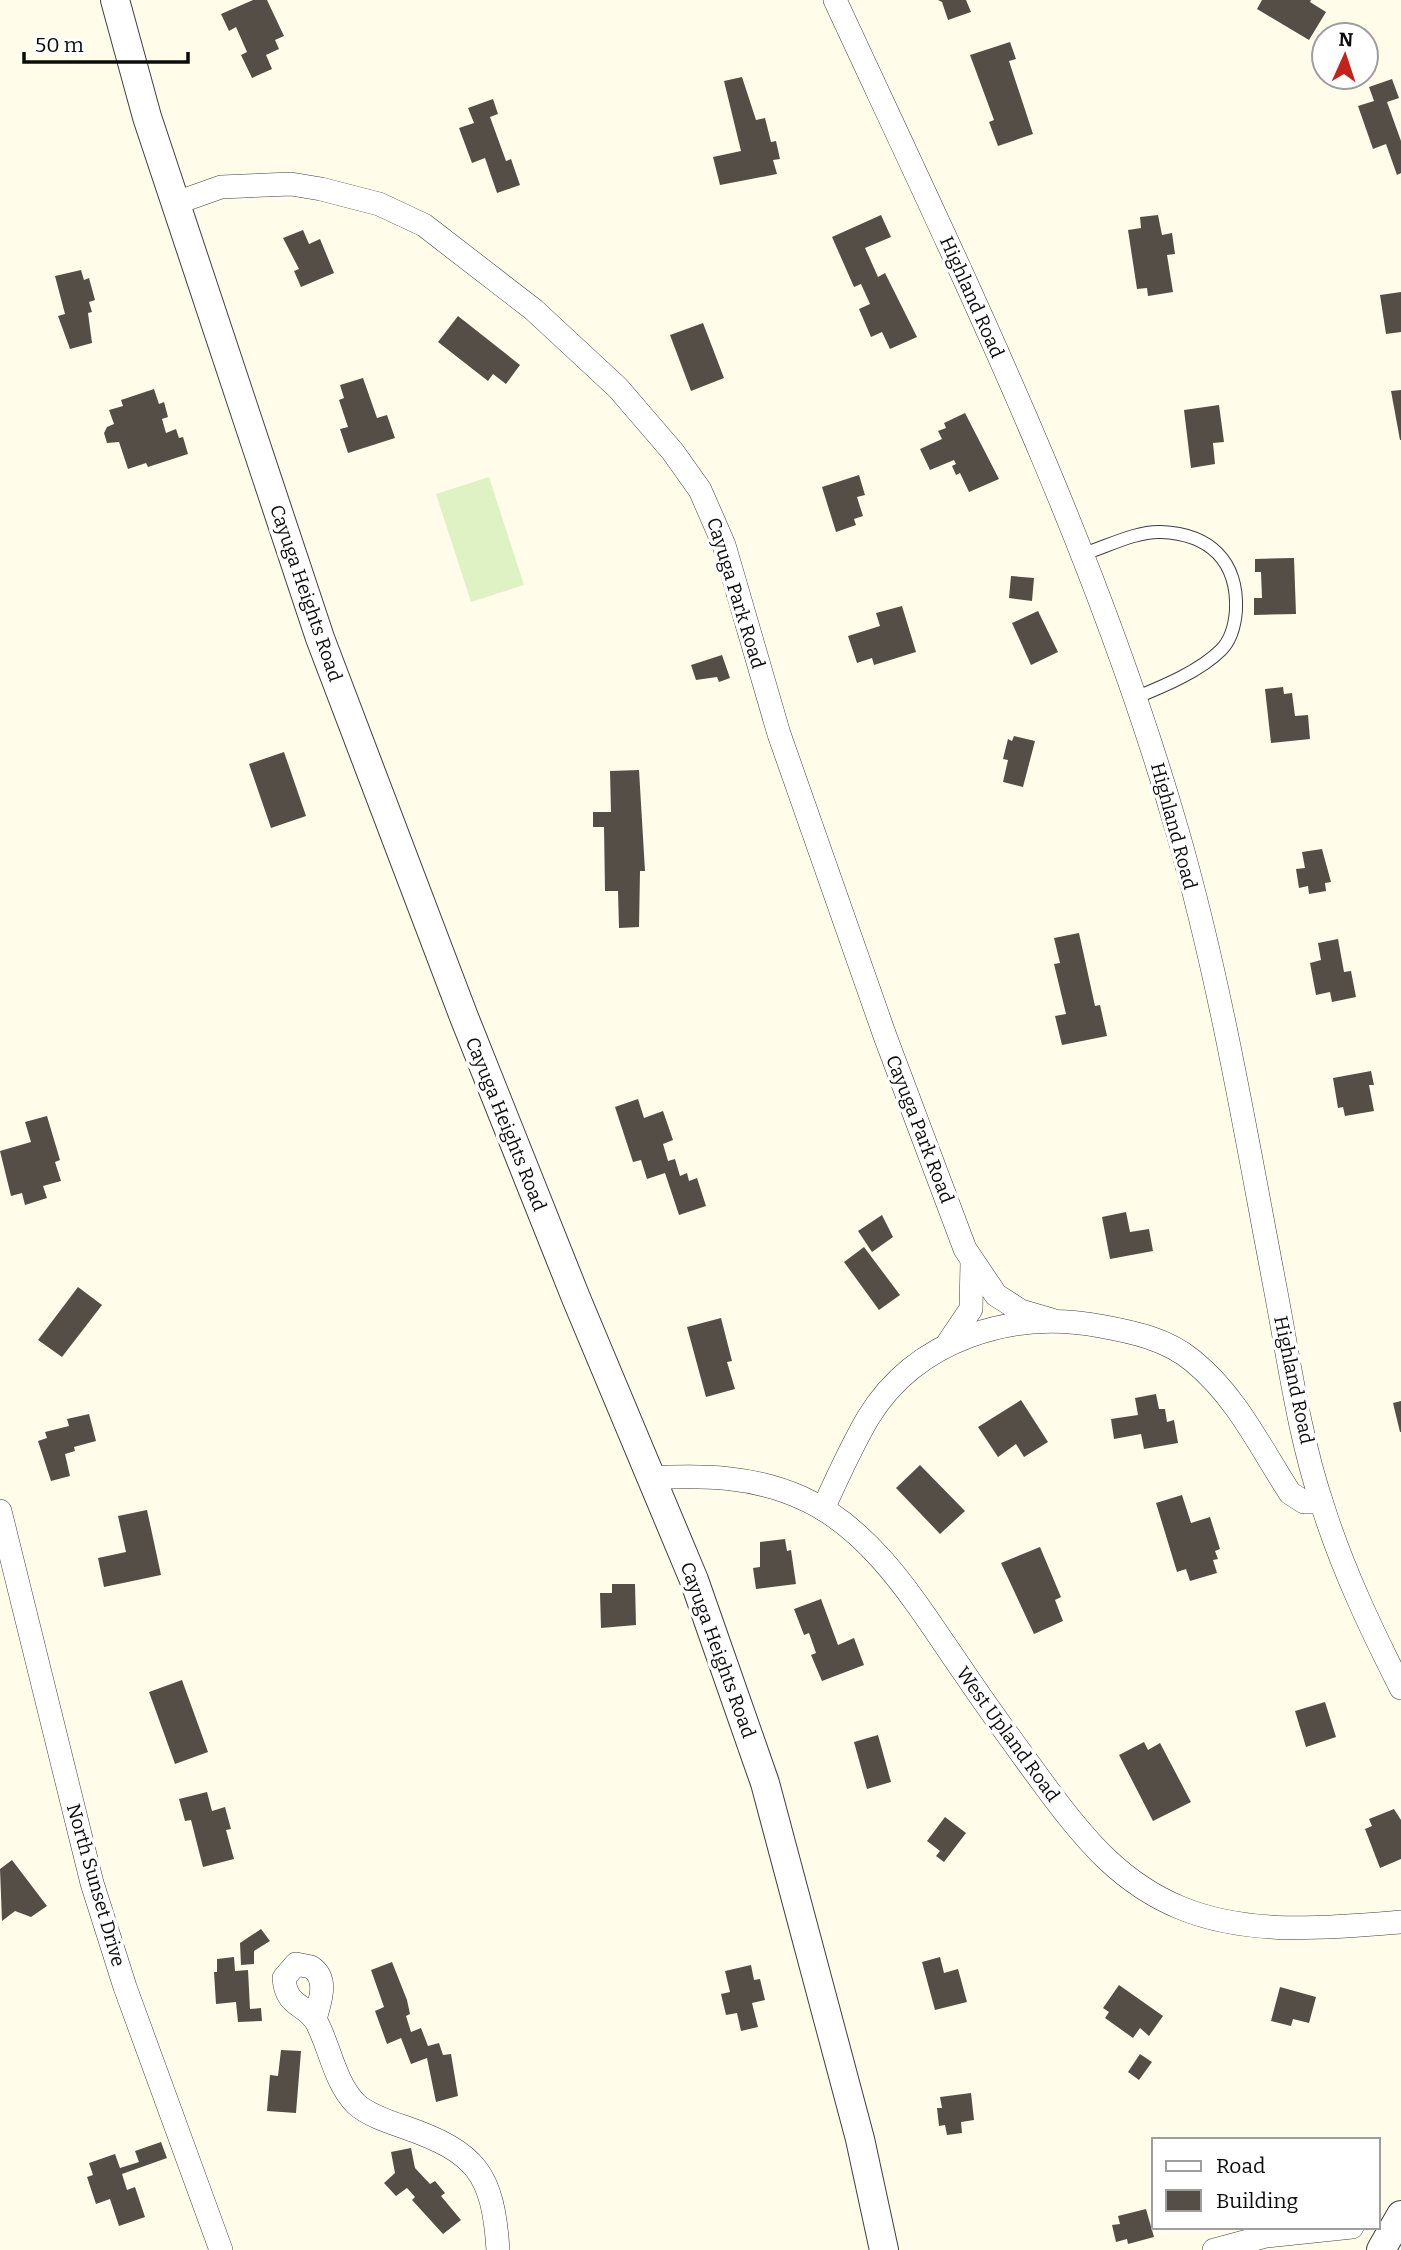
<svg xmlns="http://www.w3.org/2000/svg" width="1401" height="2250" font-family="Bitter,serif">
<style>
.pitch{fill:#def2c4}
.building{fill:#554e47}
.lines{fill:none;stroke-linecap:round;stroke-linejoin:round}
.service-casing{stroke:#3f3f3f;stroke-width:14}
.minor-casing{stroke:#3f3f3f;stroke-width:24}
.tertiary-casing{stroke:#3f3f3f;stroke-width:30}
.service{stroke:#fff;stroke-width:12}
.minor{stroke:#fff;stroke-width:23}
.tertiary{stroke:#fff;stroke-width:28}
.labels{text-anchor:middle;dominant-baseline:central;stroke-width:7;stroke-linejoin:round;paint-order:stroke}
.street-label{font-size:19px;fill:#0c0c0c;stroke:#fff}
</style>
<rect width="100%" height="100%" fill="#fffdea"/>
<polygon class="pitch" points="489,477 524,585 471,602 436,494"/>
<g class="building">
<polygon points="253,0 267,0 284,36 275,40 279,49 266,55 272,69 252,78 241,55 247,52 236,27 229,31 221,14"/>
<polygon points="938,0 966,0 971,12 948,20 942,2"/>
<polygon points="1262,0 1311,0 1310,2 1326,12 1309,40 1257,9"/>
<polygon points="1010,42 1016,59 1009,61 1033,134 998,146 989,122 994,120 970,55"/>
<polygon points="742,77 756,120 765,118 771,142 776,141 780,159 773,160 777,174 720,185 713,157 741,151 724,81"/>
<polygon points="1392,79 1399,98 1387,102 1401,141 1401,173 1397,175 1386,144 1373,149 1358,106 1374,101 1369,87"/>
<polygon points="493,99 498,114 490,117 506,161 511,159 520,185 497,193 485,158 472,163 459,128 474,123 468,108"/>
<polygon points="881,215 891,237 865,248 878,277 885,273 917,337 890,349 882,332 871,337 859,309 870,304 861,284 854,287 832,237"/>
<polygon points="1158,215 1162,235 1172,233 1175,254 1167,255 1173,292 1148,296 1147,288 1137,289 1128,230 1141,228 1140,217"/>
<polygon points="303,230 309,244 320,239 334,273 301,287 294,271 299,269 283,238"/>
<polygon points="81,270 84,280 89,278 95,300 89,302 92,312 88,313 92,343 70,349 58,316 65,314 55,276"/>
<polygon points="1401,292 1401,332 1386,334 1380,295"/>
<polygon points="458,316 520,365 506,384 493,374 488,381 438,342"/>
<polygon points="703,323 724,378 691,391 670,335"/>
<polygon points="363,378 377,418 387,415 395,438 348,453 340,429 348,427 339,400 344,398 340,385"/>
<polygon points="154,389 159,404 164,402 168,417 162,419 166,433 176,429 179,438 183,437 188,454 148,467 146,463 128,469 119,442 107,443 104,433 107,427 114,424 109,410 123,406 121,400"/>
<polygon points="1401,390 1401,440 1400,440 1391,391"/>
<polygon points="1219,405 1224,442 1213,443 1215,464 1191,468 1184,410"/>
<polygon points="965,413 999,479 969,492 960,473 956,475 952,466 956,464 954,460 930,470 920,449 942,439 938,431 946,428 944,423"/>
<polygon points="859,475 865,495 857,497 863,516 854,519 856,525 836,532 822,487"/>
<polygon points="1294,558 1296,614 1254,615 1254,598 1262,598 1261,572 1255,572 1255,559"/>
<polygon points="1011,576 1034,578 1032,601 1009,598"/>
<polygon points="902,606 916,652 874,665 872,658 857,663 848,636 880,626 876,613"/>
<polygon points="1038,611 1058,652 1031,665 1012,623"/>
<polygon points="722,655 730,678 719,682 717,677 696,680 691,665"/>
<polygon points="1283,687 1284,694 1292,693 1295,716 1308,715 1310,739 1271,743 1265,689"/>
<polygon points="1014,736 1035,741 1023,787 1003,782 1008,760 1003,759 1008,739 1012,741"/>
<polygon points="284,752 306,816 271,828 249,764"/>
<polygon points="639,770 645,871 640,871 639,927 619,928 618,891 605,891 604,827 593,827 593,812 611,812 610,771"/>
<polygon points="1322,849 1331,882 1325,883 1326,891 1309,894 1308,886 1299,888 1296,869 1305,868 1302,852"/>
<polygon points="1079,933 1095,1006 1100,1005 1107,1036 1062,1045 1055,1016 1066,1014 1054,964 1060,963 1054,938"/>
<polygon points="1338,939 1344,972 1351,971 1356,997 1332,1002 1330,992 1316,995 1310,963 1321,960 1318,943"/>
<polygon points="1371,1071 1374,1085 1369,1085 1374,1111 1345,1116 1343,1107 1338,1108 1333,1078"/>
<polygon points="638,1099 644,1118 663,1111 673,1140 663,1144 668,1161 675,1159 680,1176 687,1173 689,1181 697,1178 706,1206 679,1215 665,1173 647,1179 641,1160 633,1162 615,1107"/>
<polygon points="47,1116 60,1160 55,1162 61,1181 43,1186 47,1198 25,1205 22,1193 11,1196 0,1151 31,1142 25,1122"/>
<polygon points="1126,1212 1130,1232 1149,1229 1153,1251 1110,1259 1102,1217"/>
<polygon points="882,1215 893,1237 872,1252 858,1231"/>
<polygon points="864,1247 900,1295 879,1310 844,1262"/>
<polygon points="78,1287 102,1305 62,1357 38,1340"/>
<polygon points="721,1318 732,1361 727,1362 735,1389 706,1397 687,1327"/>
<polygon points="1156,1394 1159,1409 1165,1409 1167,1422 1174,1420 1178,1443 1144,1449 1141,1434 1114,1439 1111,1419 1138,1415 1135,1398"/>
<polygon points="1021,1400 1048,1442 1024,1457 1016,1444 998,1457 978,1427"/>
<polygon points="1401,1401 1401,1432 1400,1432 1393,1403"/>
<polygon points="89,1414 96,1441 74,1447 75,1451 65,1454 70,1476 51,1481 38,1441 47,1438 45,1432 69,1426 67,1419"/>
<polygon points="920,1465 965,1511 940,1534 896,1488"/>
<polygon points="1182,1495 1191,1523 1210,1517 1220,1549 1215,1551 1218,1559 1213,1560 1217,1573 1190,1581 1186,1569 1177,1572 1156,1503"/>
<polygon points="147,1510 161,1575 104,1587 98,1558 126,1552 118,1516"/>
<polygon points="785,1539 787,1551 791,1550 796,1584 756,1589 753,1568 760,1567 760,1542"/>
<polygon points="1040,1547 1061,1597 1055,1600 1063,1621 1034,1634 1001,1563"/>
<polygon points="612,1584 635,1584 636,1625 601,1628 600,1593 612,1593"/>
<polygon points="821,1599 838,1645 854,1638 864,1665 822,1681 811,1655 816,1653 809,1633 804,1635 794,1609"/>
<polygon points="182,1680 208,1752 175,1764 149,1692"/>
<polygon points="1325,1702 1336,1737 1306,1747 1295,1711"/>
<polygon points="878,1735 891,1782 867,1789 854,1742"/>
<polygon points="1144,1742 1148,1750 1160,1743 1191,1802 1153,1821 1119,1755"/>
<polygon points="207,1792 212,1811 225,1807 231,1829 226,1830 234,1859 203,1867 191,1820 185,1821 179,1799"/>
<polygon points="1394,1809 1401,1820 1401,1859 1380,1868 1365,1829 1372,1826 1369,1819"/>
<polygon points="945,1817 966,1833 944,1862 936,1856 940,1851 927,1841"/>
<polygon points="12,1860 47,1906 31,1917 15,1911 2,1921 0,1869"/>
<polygon points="261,1929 270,1941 254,1951 254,1964 241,1965 240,1943"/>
<polygon points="234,1957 235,1971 248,1970 250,2009 261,2008 262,2021 238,2022 236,2002 216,2004 214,1972 217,1972 217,1959"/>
<polygon points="940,1957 944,1973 958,1969 967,2002 935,2010 922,1962"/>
<polygon points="392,1962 407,2000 410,2014 406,2016 411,2032 421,2028 428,2046 439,2043 443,2055 451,2054 458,2096 436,2102 427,2058 411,2064 401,2038 387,2044 375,2011 384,2007 371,1970"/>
<polygon points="751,1965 754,1980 760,1979 765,2000 752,2003 758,2027 741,2031 737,2013 726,2015 721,1994 730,1992 725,1971"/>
<polygon points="1119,1985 1163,2016 1149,2036 1140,2028 1133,2038 1105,2018 1109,2012 1103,2008"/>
<polygon points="1280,1987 1316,1997 1309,2023 1293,2019 1291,2026 1271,2021"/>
<polygon points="281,2050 301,2051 296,2113 267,2111 270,2075 278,2076"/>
<polygon points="1140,2054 1152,2062 1139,2080 1128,2072"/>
<polygon points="971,2093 974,2120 961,2122 962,2133 947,2135 945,2125 939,2126 937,2108 942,2108 940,2097"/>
<polygon points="161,2142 167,2158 122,2174 127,2190 135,2187 145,2217 119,2226 110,2199 96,2204 87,2177 93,2175 89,2163 115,2154 120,2168 139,2162 135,2151"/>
<polygon points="411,2148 415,2168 430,2184 435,2181 445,2193 441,2196 461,2220 443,2234 412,2200 415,2197 407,2188 396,2196 384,2183 395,2173 391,2152"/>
<polygon points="1146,2209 1154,2237 1128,2244 1127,2239 1116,2242 1112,2225 1120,2224 1118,2216"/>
</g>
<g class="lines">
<g class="service-casing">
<path id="service" d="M1083,554C1106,547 1136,531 1161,532C1210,534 1238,561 1236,610C1235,624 1232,639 1221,650C1200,671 1164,686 1137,697"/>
</g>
<g class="minor-casing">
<g id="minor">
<path d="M835,0C961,272 1094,542 1177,830C1220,979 1246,1135 1275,1287C1289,1360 1299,1436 1323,1507C1343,1570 1371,1629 1401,1688"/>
<polyline points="176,203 221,187 291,184 321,189 379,204 424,225 534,310 618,388 673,452 700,490 724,545 779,734 885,1036 965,1249 996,1295 1021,1311 1052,1320"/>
<polyline points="948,1343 971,1309 972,1262"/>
<path d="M651,1478C703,1475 754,1476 802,1498C875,1530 921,1611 965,1674C992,1714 1020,1752 1048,1790C1085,1840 1122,1884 1181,1908C1249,1936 1329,1928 1401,1922"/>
<path d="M823,1509C837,1478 851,1447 868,1418C916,1339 1013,1309 1100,1326C1133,1332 1167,1339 1193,1361C1237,1397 1260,1447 1290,1493L1304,1502H1321"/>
<polyline points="0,1511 92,1883 125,1987 221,2250"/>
<path d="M315,2019C320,2001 329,1979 311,1967L296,1964L284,1978C286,2008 306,2003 317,2023C330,2048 335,2083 356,2104C368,2115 389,2122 404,2127C476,2152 493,2173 498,2250"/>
<polyline points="1214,2250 1266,2236 1352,2227"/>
</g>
</g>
<g class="tertiary-casing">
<g id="tertiary">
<polyline points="115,0 147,117 320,638 464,1017 576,1298 694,1580 765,1783 860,2139 884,2250"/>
<polyline points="1381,2250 1401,2215"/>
</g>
</g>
<use href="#service" class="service"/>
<use href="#minor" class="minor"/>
<use href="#tertiary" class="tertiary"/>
</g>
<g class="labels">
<g class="street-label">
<text transform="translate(972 297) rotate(66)">Highland Road</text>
<text transform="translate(306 593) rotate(71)">Cayuga Heights Road</text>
<text transform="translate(736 593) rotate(73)">Cayuga Park Road</text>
<text transform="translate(1174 826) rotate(75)">Highland Road</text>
<text transform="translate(506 1124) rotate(68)">Cayuga Heights Road</text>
<text transform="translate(920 1129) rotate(69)">Cayuga Park Road</text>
<text transform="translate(1294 1380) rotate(78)">Highland Road</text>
<text transform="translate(718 1650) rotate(70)">Cayuga Heights Road</text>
<text transform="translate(1008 1734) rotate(54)">West Upland Road</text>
<text transform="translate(96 1885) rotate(74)">North Sunset Drive</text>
</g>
</g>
<rect x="1152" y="2138" width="228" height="91" fill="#ffffff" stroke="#9e9e9e" stroke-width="2"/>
<rect x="1166" y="2161" width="35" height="10" fill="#ffffff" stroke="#9e9e9e" stroke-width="2"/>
<text x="1216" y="2173" font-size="21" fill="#0c0c0c">Road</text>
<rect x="1166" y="2190" width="35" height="21" fill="#554e47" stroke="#9e9e9e" stroke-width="2"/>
<text x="1216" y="2208" font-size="21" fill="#0c0c0c">Building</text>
<g transform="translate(1345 56) rotate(3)"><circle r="33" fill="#ffffff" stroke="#9e9e9e" stroke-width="2"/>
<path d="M0-5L12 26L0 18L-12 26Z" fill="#c5211b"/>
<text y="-10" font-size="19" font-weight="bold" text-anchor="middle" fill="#0c0c0c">N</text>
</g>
<path d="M24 52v10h164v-10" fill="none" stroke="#0c0c0c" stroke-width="3.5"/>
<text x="35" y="52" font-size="21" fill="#0c0c0c" stroke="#ffffff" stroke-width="5" paint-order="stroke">50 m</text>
</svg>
